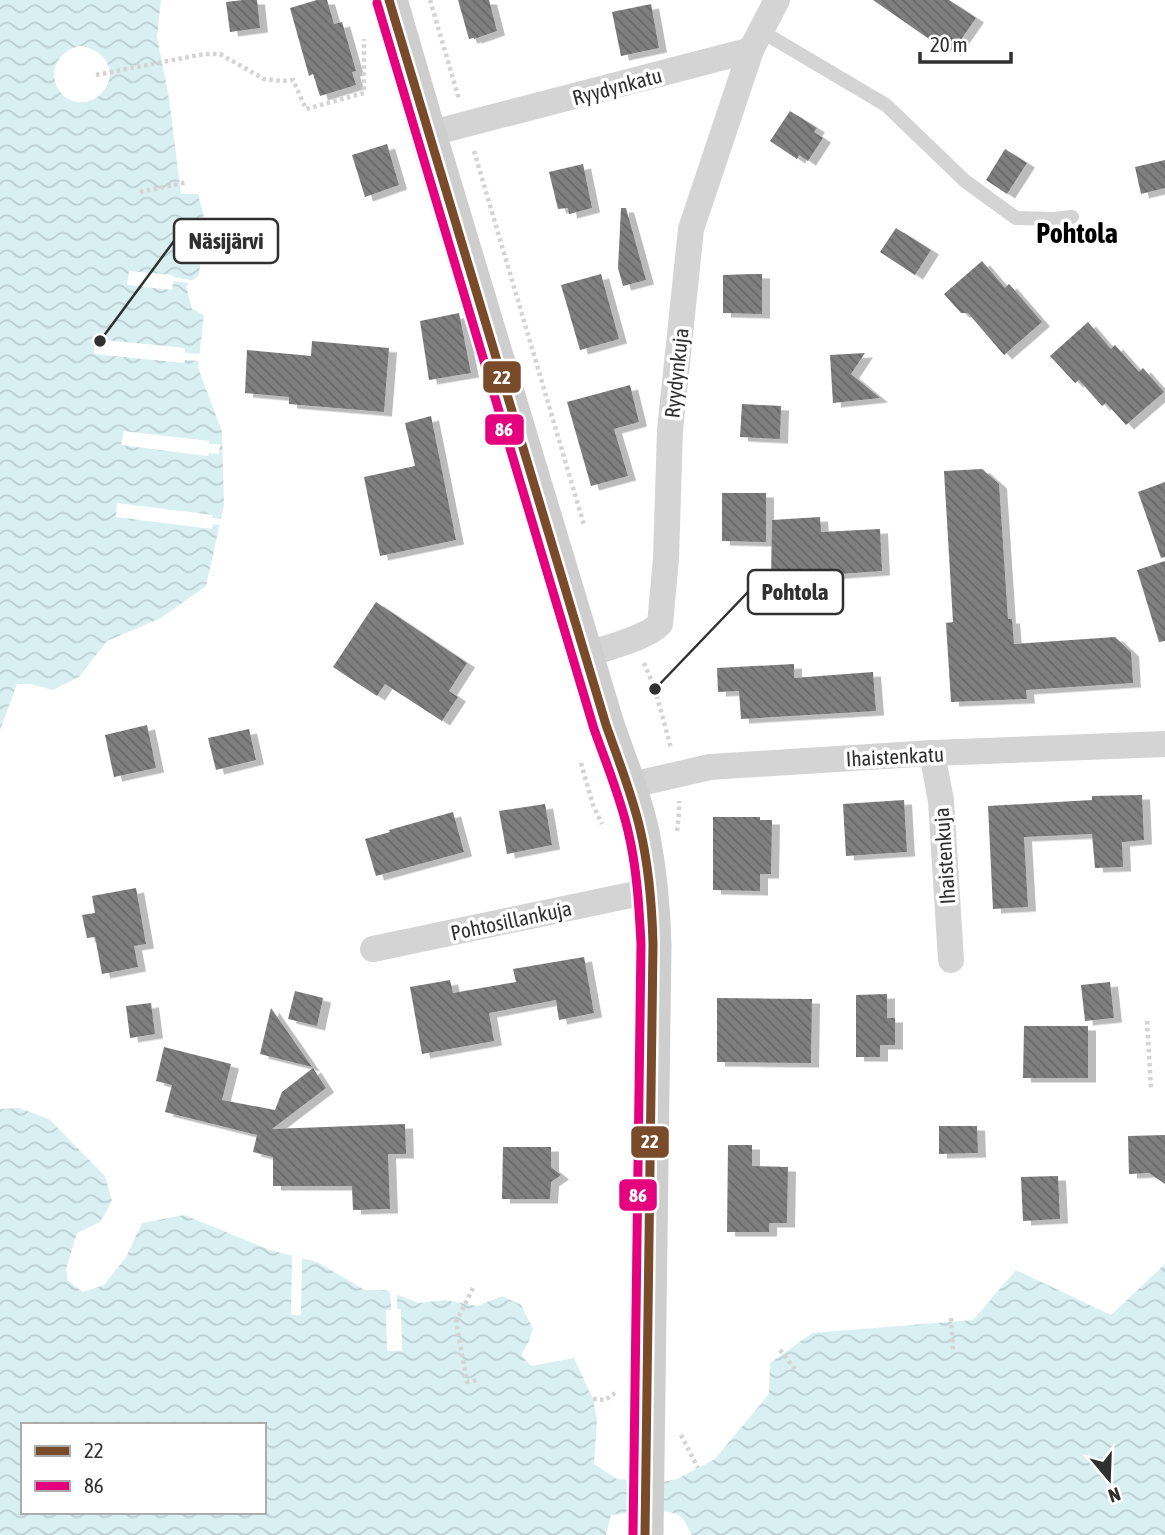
<svg xmlns="http://www.w3.org/2000/svg" width="1165" height="1535" font-family="'Asap Condensed',sans-serif">
<style>
.water{fill:url(#water-waves);fill-rule:evenodd}
.pier{fill:#fff}
.building{fill:url(#building-back-hatch);filter:url(#shadow)}
.lines{fill:none;stroke-linecap:round;stroke-linejoin:round}
.path{stroke:#d4d4d4;stroke-width:4.5;stroke-dasharray:3.5 3.5;stroke-linecap:butt}
.service{stroke:#d4d4d4;stroke-width:14}
.minor{stroke:#d4d4d4;stroke-width:26}
.secondary{stroke:#cecece;stroke-width:37}
.bus-1-casing{stroke:#fff;stroke-width:14}
.bus-2-casing{stroke:#fff;stroke-width:14}
.bus-1{stroke:#7a4b2a;stroke-width:9}
.bus-2{stroke:#e5007d;stroke-width:9}
.labels{text-anchor:middle;dominant-baseline:central;stroke-width:7;stroke-linejoin:round;paint-order:stroke}
.street-label{font-size:21px;fill:#303030;stroke:#fff}
.district-label{font-size:28px;font-weight:bold;fill:#000;stroke:#fff}
.leader{fill:none;stroke:#303030;stroke-width:2.5}
.callout-dot{fill:#303030;stroke:#fff;stroke-width:2.5}
.callout{fill:#fff;stroke:#303030;stroke-width:2.5}
.callout-label{font-size:23px;text-anchor:middle;font-weight:bold;fill:#303030}
.line-badge{stroke:#fff;stroke-width:2.5}
.badge-label{font-size:19px;text-anchor:middle;font-weight:bold;fill:#fff}
</style>
<defs>
<pattern id="water-waves" width="16" height="10" patternUnits="userSpaceOnUse" patternTransform="scale(1.75)"><rect width="16" height="10" fill="#d9f0f3"/><path d="M0 5q4-4 8 0t8 0" fill="none" stroke="#bbced1"/></pattern>
<pattern id="building-back-hatch" width="6" height="6" patternUnits="userSpaceOnUse" patternTransform="scale(1.75)"><rect width="6" height="6" fill="#7f7f7f"/><path d="M-1 5l2 2M0 0l6 6M5-1l2 2" fill="none" stroke="#686868"/></pattern>
<filter id="shadow"><feDropShadow dx="8" dy="4.5" stdDeviation="0" flood-color="#0004"/></filter>
</defs>
<rect width="100%" height="100%" fill="#fff"/>
<g class="water">
<path d="M0,0H161L157,37L169,98L181,194H198L205,221L199,275L186,286L192,309L204,315L198,367L222,432L224,505L206,586L161,618L107,641L79,677L53,690L31,684H17L0,730ZM79,46C100,48 118,66 106,87C102,94 96,99 89,101C55,111 36,58 79,46Z"/>
<path d="M19,1108L49,1119L105,1176L112,1201L100,1222L77,1233L66,1269L68,1281L83,1292L104,1285L126,1257L142,1223L184,1215L270,1250L317,1262L365,1290H385L419,1303L445,1300L477,1306L502,1296L521,1305L533,1329L529,1341L521,1355L531,1366L574,1358L593,1399L597,1420L594,1464L617,1479L663,1482L677,1479L715,1459L769,1394L770,1363L812,1333L973,1320L1016,1270L1111,1315L1165,1264V1535H692C688,1529 685,1520 680,1516C668,1507 625,1513 611,1515L606,1535H0V1109ZM23,1425H264V1512H23Z"/>
</g>
<g class="pier">
<polygon points="129,271 173,275 173,277 196,281 194,284 173,281 172,290 127,285"/>
<polygon points="95,339 185,348 185,353 203,354 202,361 185,360 184,363 94,354"/>
<polygon points="124,431 209,441 209,444 220,444 219,454 209,453 208,456 121,445"/>
<polygon points="117,503 213,515 213,518 225,519 223,525 213,524 212,529 116,517"/>
<polygon points="292,1256 302,1256 301,1315 291,1315"/>
<polygon points="390,1288 397,1290 397,1309 401,1309 402,1351 387,1351 386,1310 391,1310"/>
</g>
<g class="building">
<polygon points="243,0 257,0 260,28 230,32 226,2"/>
<polygon points="317,0 327,0 334,24 342,22 356,71 352,72 356,85 320,96 313,74 309,76 290,8"/>
<polygon points="458,0 489,0 497,31 474,39 474,38 469,39"/>
<polygon points="873,0 949,0 976,18 953,51 943,45 942,48"/>
<polygon points="651,4 659,48 621,56 612,12"/>
<polygon points="790,111 817,128 814,132 823,138 808,161 799,155 797,159 770,141"/>
<polygon points="387,144 399,185 365,197 352,155"/>
<polygon points="1005,149 1027,163 1007,194 986,180"/>
<polygon points="1165,160 1165,188 1141,194 1135,167"/>
<polygon points="583,164 592,208 569,214 568,208 558,209 549,172"/>
<polygon points="621,208 626,208 646,280 623,286 618,268"/>
<polygon points="896,228 931,250 915,275 880,252"/>
<polygon points="982,261 1005,288 1009,284 1042,322 1004,355 968,313 961,313 944,294"/>
<polygon points="601,274 619,339 580,350 561,285"/>
<polygon points="752,274 762,274 762,314 723,313 723,275"/>
<polygon points="459,313 471,373 429,380 420,321"/>
<polygon points="1088,322 1111,349 1115,345 1139,372 1143,368 1164,392 1126,425 1106,403 1102,406 1079,380 1075,383 1050,356"/>
<polygon points="312,341 389,348 384,412 289,404 289,397 245,393 247,350 311,356"/>
<polygon points="865,353 851,374 880,398 833,403 830,355"/>
<polygon points="630,385 639,422 614,429 628,476 591,486 567,402"/>
<polygon points="742,404 781,406 780,439 740,437"/>
<polygon points="431,416 456,540 380,556 364,477 415,466 405,423"/>
<polygon points="982,469 999,484 1008,619 1012,619 1014,644 1115,637 1131,652 1133,683 1026,690 1027,699 951,702 946,623 953,622 944,471"/>
<polygon points="1165,482 1165,557 1161,558 1138,492"/>
<polygon points="722,493 766,493 766,542 722,541"/>
<polygon points="820,517 821,532 880,529 882,571 797,577 797,578 771,578 772,520"/>
<polygon points="1165,561 1165,641 1159,642 1137,570"/>
<polygon points="376,602 467,663 449,691 458,697 442,721 385,684 377,696 333,667"/>
<polygon points="794,664 794,678 873,672 876,711 741,719 739,691 718,692 717,668"/>
<polygon points="147,725 156,768 114,777 105,735"/>
<polygon points="249,729 256,760 216,770 208,738"/>
<polygon points="1142,795 1144,840 1122,842 1123,867 1095,868 1092,834 1024,837 1028,907 993,909 988,806 1092,800 1092,796"/>
<polygon points="904,800 907,852 846,856 843,804"/>
<polygon points="545,804 552,845 507,854 499,811"/>
<polygon points="453,812 464,852 376,876 365,839 390,832 389,830"/>
<polygon points="713,817 760,817 760,820 772,820 771,874 760,874 760,891 713,890"/>
<polygon points="136,888 146,944 134,946 138,967 102,974 95,937 87,938 82,915 95,913 92,896"/>
<polygon points="584,957 594,1013 559,1020 556,1000 489,1013 494,1041 422,1054 410,987 450,980 453,993 516,982 513,969"/>
<polygon points="1110,982 1114,1018 1085,1021 1081,985"/>
<polygon points="295,991 323,998 317,1026 288,1019"/>
<polygon points="887,994 887,1018 895,1018 895,1045 880,1045 880,1057 856,1057 856,995"/>
<polygon points="717,998 812,999 811,1063 717,1062"/>
<polygon points="151,1003 155,1034 130,1038 126,1006"/>
<polygon points="271,1008 312,1067 260,1054"/>
<polygon points="1024,1026 1088,1026 1088,1078 1023,1078"/>
<polygon points="164,1047 231,1064 222,1100 275,1110 282,1092 313,1068 326,1088 272,1129 405,1124 406,1154 388,1154 390,1209 353,1210 352,1186 273,1186 273,1157 253,1152 257,1135 165,1112 172,1085 156,1081"/>
<polygon points="939,1126 977,1126 978,1153 939,1154"/>
<polygon points="1165,1135 1165,1184 1149,1173 1129,1174 1128,1136"/>
<polygon points="728,1145 752,1145 752,1166 788,1167 787,1223 769,1223 769,1232 727,1232"/>
<polygon points="503,1147 551,1147 551,1167 561,1175 551,1182 550,1199 502,1199"/>
<polygon points="1058,1176 1060,1219 1023,1221 1021,1177"/>
</g>
<g class="lines">
<g class="path">
<polyline points="430,0 459,99"/>
<polyline points="96,75 204,54 220,54 264,79 282,81 293,80 306,109 364,93 364,39"/>
<polyline points="474,151 584,525"/>
<polyline points="140,192 188,182"/>
<polyline points="644,663 655,689 671,748"/>
<polyline points="581,763 593,805 602,824"/>
<polyline points="677,831 679,813 679,801"/>
<polyline points="1147,1021 1151,1088"/>
<polyline points="473,1288 456,1322 467,1382 480,1380"/>
<polyline points="951,1318 953,1350"/>
<polyline points="780,1350 795,1369"/>
<polyline points="593,1399 605,1400 615,1393"/>
<polyline points="681,1435 698,1468"/>
</g>
<polyline class="service" points="761,31 886,105 965,181 1016,218 1054,219 1072,217"/>
<g class="minor">
<polyline points="428,134 751,50 777,0"/>
<path d="M586,655C605,648 647,638 660,624L666,559L670,430L691,229L751,50"/>
<polyline points="932,753 941,801 951,960"/>
<polyline points="627,786 710,767 932,753 1165,744"/>
<polyline points="373,949 650,891"/>
</g>
<path class="secondary" d="M389,0L428,134L606,725C619,763 636,803 643,843C649,876 652,910 653,944L645,1535"/>
<g class="bus-1-casing">
<path id="bus-1" d="M389,0L606,725C618,759 632,794 640,829C649,867 652,906 653,944L645,1535"/>
</g>
<g class="bus-2-casing">
<path id="bus-2" d="M377,3L594,729C606,763 620,796 628,831C637,868 639,906 641,944L633,1535"/>
</g>
<use href="#bus-1" class="bus-1"/>
<use href="#bus-2" class="bus-2"/>
</g>
<g class="labels">
<g class="street-label">
<text transform="translate(617 86) rotate(-15)">Ryydynkatu</text>
<text transform="translate(676 373) rotate(-84)">Ryydynkuja</text>
<text transform="translate(895 756) rotate(-3)">Ihaistenkatu</text>
<text transform="translate(944 856) rotate(-94)">Ihaistenkuja</text>
<text transform="translate(511 920) rotate(-12)">Pohtosillankuja</text>
</g>
<g class="district-label">
<text x="1077" y="233">Pohtola</text>
</g>
</g>
<path class="leader" d="M100 341L174 241M655 689L748 592"/>
<g class="callout-dot">
<circle cx="100" cy="341" r="7"/>
<circle cx="655" cy="689" r="7"/>
</g>
<g class="callout">
<rect x="174" y="219" width="104" height="44" rx="7"/>
<rect x="748" y="570" width="95" height="44" rx="7"/>
</g>
<g class="callout-label">
<text x="226" y="249">Näsijärvi</text>
<text x="795" y="600">Pohtola</text>
</g>
<g class="line-badge">
<rect x="482" y="360" width="40" height="34" rx="7" fill="#7a4b2a"/>
<rect x="484" y="413" width="41" height="33" rx="7" fill="#e5007d"/>
<rect x="630" y="1125" width="40" height="34" rx="7" fill="#7a4b2a"/>
<rect x="618" y="1178" width="40" height="34" rx="7" fill="#e5007d"/>
</g>
<g class="badge-label">
<text x="502" y="384">22</text>
<text x="504" y="436">86</text>
<text x="650" y="1148">22</text>
<text x="638" y="1202">86</text>
</g>
<rect x="21" y="1423" width="245" height="91" fill="#ffffff" stroke="#acacac" stroke-width="2"/>
<rect x="35" y="1446" width="35" height="10" fill="#7a4b2a" stroke="#acacac" stroke-width="2"/>
<text x="84" y="1458" font-size="21" fill="#303030">22</text>
<rect x="35" y="1481" width="35" height="10" fill="#e5007d" stroke="#acacac" stroke-width="2"/>
<text x="84" y="1493" font-size="21" fill="#303030">86</text>
<g transform="translate(1109 1479) rotate(161)" stroke="#ffffff" stroke-width="5" paint-order="stroke">
<path d="M0-5L12 26L0 18L-12 26Z" fill="#303030"/>
<text y="-10" font-size="19" font-weight="bold" text-anchor="middle" fill="#303030">N</text>
</g>
<path d="M920 52v10h91v-10" fill="none" stroke="#303030" stroke-width="3.5"/>
<text x="930" y="52" font-size="21" fill="#303030" stroke="#ffffff" stroke-width="5" paint-order="stroke">20 m</text>
</svg>
